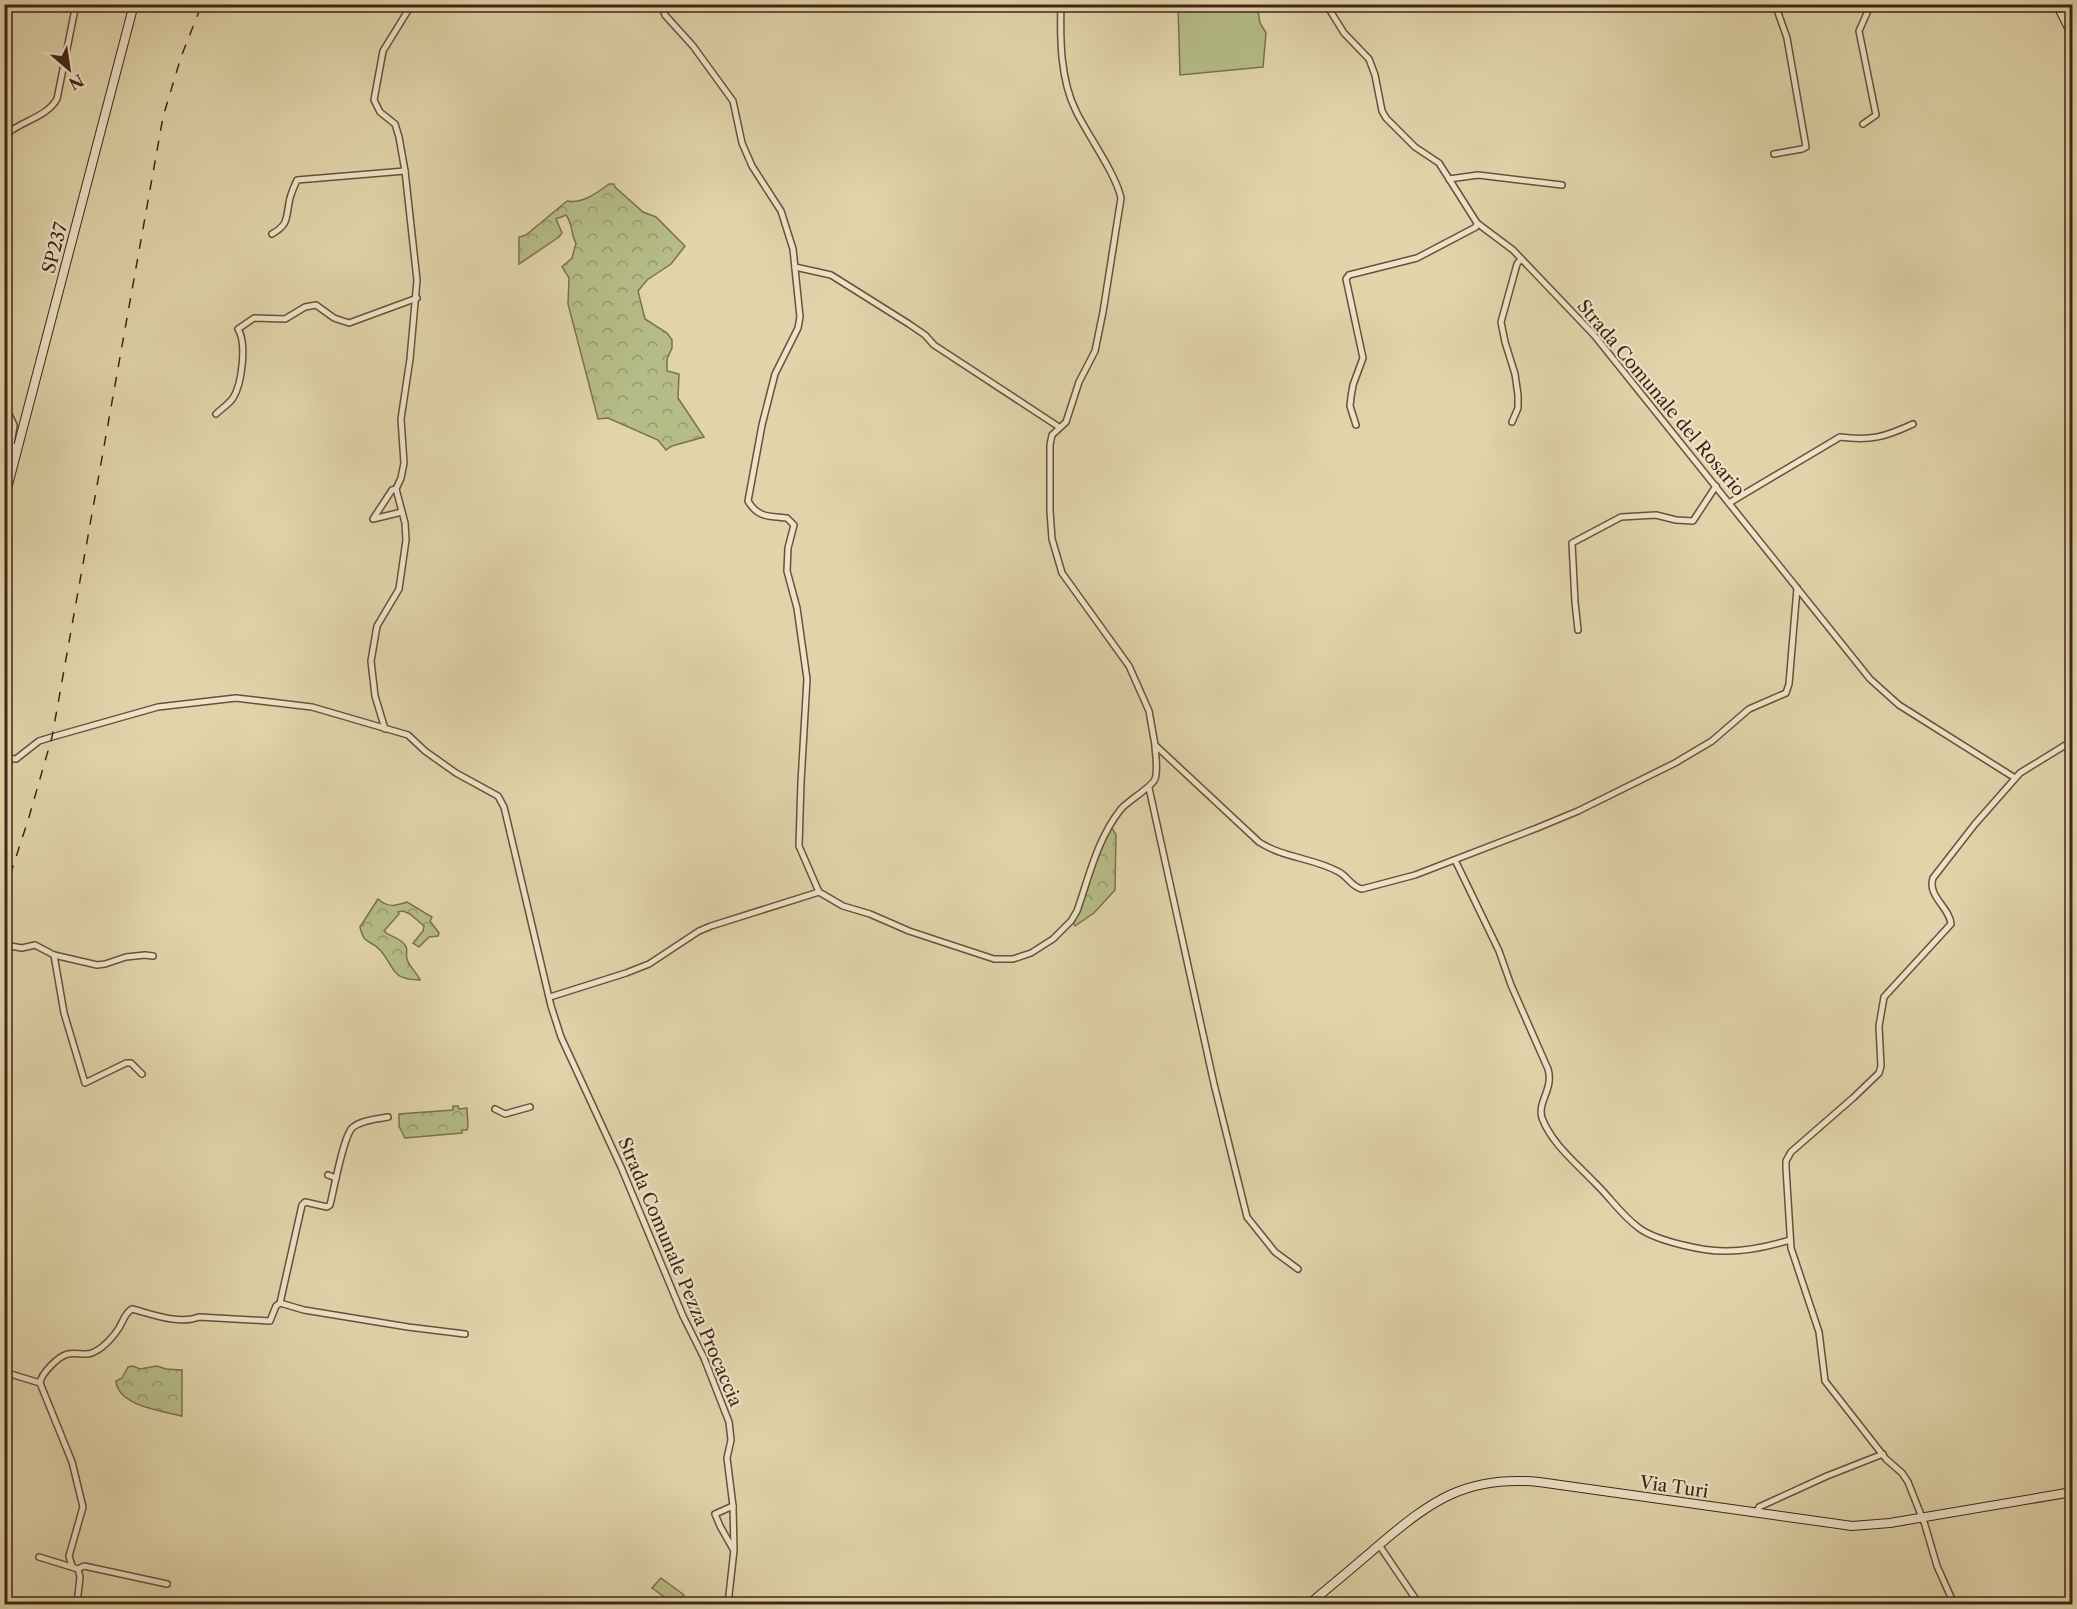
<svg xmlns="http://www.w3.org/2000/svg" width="2077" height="1609" font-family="'Libre Caslon Text',serif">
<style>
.forest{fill:url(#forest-crowns);stroke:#7c704e;stroke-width:1.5}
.garden{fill:#b5bc87;stroke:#7c704e;stroke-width:1.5}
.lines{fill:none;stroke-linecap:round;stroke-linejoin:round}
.street-casing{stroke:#6a503a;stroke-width:8}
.secondary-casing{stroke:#432415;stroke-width:10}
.street{stroke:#ece3c8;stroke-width:5}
.secondary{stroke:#ece3c8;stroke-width:8}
.rail{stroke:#432415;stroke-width:1.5;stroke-dasharray:10 10;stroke-linecap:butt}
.labels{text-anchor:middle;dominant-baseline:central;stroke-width:4.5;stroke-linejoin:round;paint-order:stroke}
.street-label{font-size:18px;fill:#432415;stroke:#ece3c8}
</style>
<defs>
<pattern id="forest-crowns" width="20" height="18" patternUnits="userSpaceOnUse" patternTransform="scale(1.5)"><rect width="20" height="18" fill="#b5bc87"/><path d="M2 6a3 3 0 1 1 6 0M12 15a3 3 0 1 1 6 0" fill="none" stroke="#95996d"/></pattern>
</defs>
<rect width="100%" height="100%" fill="#e1d4ab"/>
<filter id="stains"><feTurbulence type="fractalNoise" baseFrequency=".00333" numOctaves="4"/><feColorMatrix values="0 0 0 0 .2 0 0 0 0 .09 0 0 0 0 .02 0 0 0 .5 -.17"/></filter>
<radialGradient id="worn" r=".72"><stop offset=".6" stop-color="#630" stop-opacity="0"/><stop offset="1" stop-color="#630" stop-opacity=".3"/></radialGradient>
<g class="forest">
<path d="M609,184H614L615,187L643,212L656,217L685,246L671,264L647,280L638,291L645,319L667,333L672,340V348L667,359V371L679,374L678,398L704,437L672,446L666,450L658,440L608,418L598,419L568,304L569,278L562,267L572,258L576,243C570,233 574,226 566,215L556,219L562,233L559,237L519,264V237L526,235L567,201C582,204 597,193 609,184Z"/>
<polygon points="1111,826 1116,835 1115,890 1094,913 1075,926 1072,920 1102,840"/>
<path d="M378,899C388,908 395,906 407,902L432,917L430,921L439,933L438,936L429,937L419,947L413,943L423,931L424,926L410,914L403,911L398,912L399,914L384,931C390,937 399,937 405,945C409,950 405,953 407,959C409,967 417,972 420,980C390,979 396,969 381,951C371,939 364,946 360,927Z"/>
<polygon points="453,1106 458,1106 459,1109 467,1108 468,1127 467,1130 462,1130 462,1133 405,1138 399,1126 399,1114 453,1110"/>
<path d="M133,1366L140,1369L157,1366L166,1369L182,1370V1416C162,1411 118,1406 116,1381L122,1378L128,1367Z"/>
</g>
<g class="garden">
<polygon points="1178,5 1257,5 1260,23 1266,33 1263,67 1180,75"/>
<polygon points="661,1578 684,1595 674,1604 652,1588"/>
</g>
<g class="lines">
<g class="street-casing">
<g id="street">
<path d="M661,4L665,15L693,46L733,101L742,143L752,166L781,211L793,249L800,317L798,328L775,374L762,425L748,501C758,518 769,516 787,518L794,525L788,548L787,571L797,608L807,679L801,782L799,846L819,892L843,906L870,914L909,931L994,959H1013L1031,953L1053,939L1071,921L1077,911C1089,877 1097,839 1121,809C1128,801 1153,786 1155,779C1158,770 1156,757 1155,747"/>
<path d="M1061,4C1060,38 1060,79 1076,111C1087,134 1116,174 1121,198L1103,312L1095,351L1079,382L1066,422L1052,435L1050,445V511L1052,539L1062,573L1129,666L1149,711L1155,745L1259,842C1283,858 1314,858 1339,872C1348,877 1352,887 1362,889L1415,875L1537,828L1578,811L1675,763L1712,741L1749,709L1786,693L1789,684L1797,588"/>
<polyline points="1326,4 1344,33 1369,59 1375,75 1382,111 1386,118 1415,147 1439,163 1477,223 1513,250 1594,335 1870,679 1899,705 2015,778"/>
<polyline points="1863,124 1876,115 1859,31 1871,4"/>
<path d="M4,136C20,121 46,118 57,99L76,4"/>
<polyline points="1774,154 1802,149 1806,147 1787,38 1775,4"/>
<polyline points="1449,179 1478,175 1562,185"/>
<path d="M272,234C288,225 286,219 289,203C290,195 294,187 297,180L405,171"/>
<polyline points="795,267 831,275 909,324 925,335 934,345 1059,427"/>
<polyline points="4,404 14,425 11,444 17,452"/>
<path d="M216,414C221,409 229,404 233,398C242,384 247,343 238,329L254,318L285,319L305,307L316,305L334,318L349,323L417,298"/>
<polyline points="1512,422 1518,408 1518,395 1515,374 1505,342 1501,322 1517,264 1521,259"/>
<polyline points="1356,425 1350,406 1351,397 1353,385 1363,358 1346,279 1349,275 1417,258 1476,227 1477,223"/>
<path d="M1729,503L1840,437C1871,441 1885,437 1913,424"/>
<polyline points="402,512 373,519 392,490 396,489 401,478 404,463 401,419 410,359 417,280 405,171 399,137 395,124 380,112 374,100 383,51 412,4"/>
<polyline points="1578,630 1575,602 1572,543 1621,517 1656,515 1676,520 1693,521 1716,486"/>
<polyline points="385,729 375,696 371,661 377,626 399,589 406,540 405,523 396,489"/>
<polyline points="4,758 16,759 39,741 52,737 158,707 236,698 312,707 408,735 425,751 456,773 498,796 504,807 551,1006 561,1037 621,1167 683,1316 704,1358 729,1422 731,1440 727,1458 733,1506 734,1550 728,1604"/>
<polyline points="1149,788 1214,1084 1247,1217 1275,1252 1298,1269"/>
<path d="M1455,860L1499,951L1511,985L1548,1069C1554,1089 1537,1102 1542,1118C1552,1144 1575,1162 1594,1182C1610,1197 1621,1215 1639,1228C1656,1241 1706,1252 1727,1251C1748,1251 1770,1246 1790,1240"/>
<polyline points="4,945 22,948 35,945 54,955 97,965 105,964 126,957 145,955 153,956"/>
<polyline points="54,955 64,1013 85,1083 126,1063 131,1063 142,1074"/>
<polyline points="550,997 626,973 649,964 699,931 711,926 819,892"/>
<polyline points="495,1109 505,1114 530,1107"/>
<polyline points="328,1175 336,1178"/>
<polyline points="280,1303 304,1310 408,1327 465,1334"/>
<polyline points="4,1372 40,1383 72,1462 83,1507 69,1556 72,1566"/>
<path d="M40,1383C41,1374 58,1356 68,1354C78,1352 87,1357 96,1351C104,1347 114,1336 119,1328C123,1321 125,1313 132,1309C152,1314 179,1325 199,1317L270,1321L276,1306L280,1303L302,1205L305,1202L327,1207L330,1205C334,1189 343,1138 352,1128C360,1120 378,1119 388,1117"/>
<polyline points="733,1506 715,1514 720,1526 733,1549"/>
<polyline points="1756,1513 1759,1507 1827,1476 1883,1454"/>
<polyline points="1379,1545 1419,1604"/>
<polyline points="39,1557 78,1569 80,1577 77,1604"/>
<polyline points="78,1569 84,1566 167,1584"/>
<polyline points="485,1604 486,1604"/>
<path d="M1954,1604L1937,1566L1925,1525L1908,1482L1902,1473L1886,1459L1825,1381L1819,1332L1791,1248L1786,1168V1161L1791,1152L1853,1098L1879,1073L1881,1066L1879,1026L1884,997L1951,924C1950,908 1927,896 1933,878L1975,824L2020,773L2072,741"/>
</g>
</g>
<g class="secondary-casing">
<g id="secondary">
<polyline points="2057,4 2072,34"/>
<polyline points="4,500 134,4"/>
<path d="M1309,1604C1332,1585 1356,1565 1379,1545C1431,1501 1466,1475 1539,1482L1852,1526L1890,1523L2072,1492"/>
</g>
</g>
<use href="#street" class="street"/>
<use href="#secondary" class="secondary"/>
<polyline class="rail" points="4,894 29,817 52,737 163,117 181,57 202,4"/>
</g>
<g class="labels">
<g class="street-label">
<text transform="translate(55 248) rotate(-75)">SP237</text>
<text transform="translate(1661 398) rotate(50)">Strada Comunale del Rosario</text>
<text transform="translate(680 1272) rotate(67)">Strada Comunale Pezza Procaccia</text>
<text transform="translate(1674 1487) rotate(8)">Via Turi</text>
</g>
</g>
<rect width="2077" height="1609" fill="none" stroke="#e1d4ab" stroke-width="24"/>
<rect x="6" y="6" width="2065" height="1597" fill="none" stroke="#432415" stroke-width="3"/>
<rect x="12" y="12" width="2053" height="1585" fill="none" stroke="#432415" stroke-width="1.5"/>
<g transform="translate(69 69) rotate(151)" stroke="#ece3c8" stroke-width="4.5" paint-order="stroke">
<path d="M0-4.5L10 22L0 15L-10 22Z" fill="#432415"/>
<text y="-9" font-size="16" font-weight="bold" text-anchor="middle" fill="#432415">N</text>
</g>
<rect width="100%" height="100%" filter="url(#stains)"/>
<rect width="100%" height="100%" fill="url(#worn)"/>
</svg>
